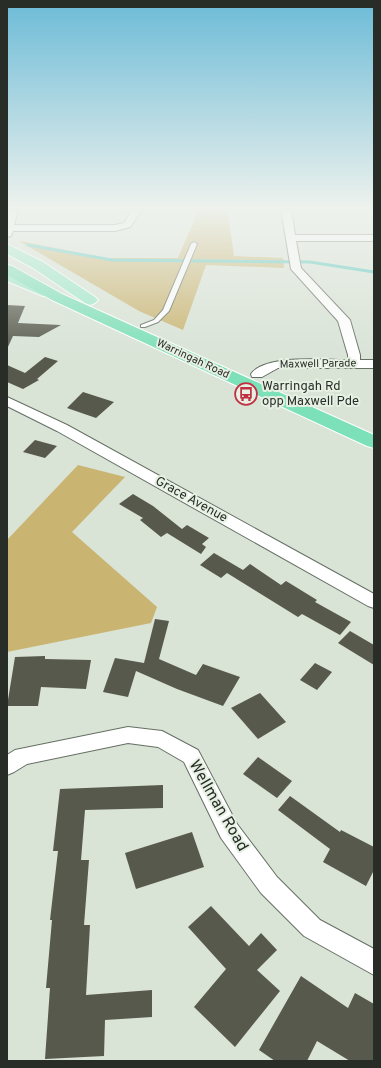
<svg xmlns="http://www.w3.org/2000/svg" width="381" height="1068" font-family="Overpass,sans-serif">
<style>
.green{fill:#cab472}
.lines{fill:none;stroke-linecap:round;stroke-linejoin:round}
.stream{stroke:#52c6bd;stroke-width:3}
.building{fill:#57594c}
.service-casing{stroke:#666f64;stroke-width:2}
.minor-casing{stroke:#666f64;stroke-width:2}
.primary-casing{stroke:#fff;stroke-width:2}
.trunk-casing{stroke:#fff;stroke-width:2}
.service{fill:#fff;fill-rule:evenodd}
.minor{fill:#fff;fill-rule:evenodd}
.primary{fill:#9de8ca;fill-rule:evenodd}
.trunk{fill:#7ce0b8;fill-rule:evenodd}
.labels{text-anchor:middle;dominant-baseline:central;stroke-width:4;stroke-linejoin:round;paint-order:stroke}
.far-street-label{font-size:11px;fill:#292d28;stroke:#e6f0e3}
.poi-label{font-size:13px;fill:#292d28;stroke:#e6f0e3;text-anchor:start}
.street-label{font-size:13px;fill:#292d28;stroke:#e6f0e3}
.near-street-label{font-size:16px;fill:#292d28;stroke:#e6f0e3}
</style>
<rect width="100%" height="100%" fill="#d9e3d6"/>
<g class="green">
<polygon points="199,209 226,209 225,213 228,213 234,256 283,258 284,268 206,265 183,330 139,311 19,241 106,258 178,258"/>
<polygon points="78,465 125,477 72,532 157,607 151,623 7,652 7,540"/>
</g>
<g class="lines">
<polyline class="stream" points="28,245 112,260 310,262 374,272"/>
</g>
<g class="building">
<polygon points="7,305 25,306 18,323 61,325 39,337 13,336 7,349"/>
<polygon points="45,357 58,361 37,379 39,380 23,389 7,382 7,365 25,373"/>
<polygon points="83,392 114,402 96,418 67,408"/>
<polygon points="35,440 57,446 45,458 23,452"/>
<polygon points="133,494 153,506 182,529 187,525 209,538 202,544 206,547 201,554 167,533 161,537 140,520 143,518 119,504"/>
<polygon points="214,553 243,570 250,564 281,585 286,581 317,600 315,602 351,622 340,635 302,614 298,617 227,573 221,578 200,565"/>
<polygon points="155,619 169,621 159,659 196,675 203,664 240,677 223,706 177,689 136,671 128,697 103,692 115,658 144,663"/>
<polygon points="350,631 374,645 374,665 338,643"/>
<polygon points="45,656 45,659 91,660 86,689 41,687 38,706 7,706 15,657"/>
<polygon points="315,663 332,672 317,690 300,680"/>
<polygon points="260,693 286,722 258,739 231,708"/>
<polygon points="258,757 292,781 277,798 243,774"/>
<polygon points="163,785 163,808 85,810 81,860 89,860 84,925 90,925 86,995 152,990 152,1017 105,1020 104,1056 45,1059 50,988 46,988 52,920 50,920 58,851 53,851 60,789"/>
<polygon points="290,796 340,832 341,830 374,847 374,870 366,886 323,862 330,849 278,810"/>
<polygon points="192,832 204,867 136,889 125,853"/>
<polygon points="211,906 249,946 261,933 277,950 257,970 280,991 235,1047 194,1007 226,969 188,927"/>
<polygon points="301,976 348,1008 355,993 374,1004 374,1061 350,1061 317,1041 307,1061 275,1061 259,1050"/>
</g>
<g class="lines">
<g class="service-casing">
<polygon id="service" points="194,242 197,244 169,311 158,322 145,327 141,327 141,325 154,320 163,310 191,244"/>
</g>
<g class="minor-casing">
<g id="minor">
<polygon points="8,209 18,209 14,225 115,225 124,223 133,209 143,209 130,227 115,231 13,231 11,236 7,237"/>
<path d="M281,209H291L295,235H374V241H296L301,268L350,320L360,355V360H374V368H278L262,377H252L251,374C265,354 324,360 348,360V355L338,321L291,269Z"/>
<polygon points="7,397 67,425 374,594 374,608 368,606 57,431 7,406"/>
<polygon points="128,727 162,731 198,750 237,824 277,877 320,920 374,949 374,975 304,936 261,893 221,838 184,762 158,747 128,743 27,764 14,772 7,775 7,755 15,750"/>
</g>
</g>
<g class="primary-casing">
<g id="primary">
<polygon points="7,244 43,262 95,297 98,300 95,303 90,305 85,303 33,268 7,254"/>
<polygon points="7,272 48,288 51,291 48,294 43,296 7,281"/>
</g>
</g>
<g class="trunk-casing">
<polygon id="trunk" points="7,265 12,266 62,294 374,435 374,448 367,446 52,300 7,275"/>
</g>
<use href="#service" class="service"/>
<use href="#minor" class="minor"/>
<use href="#primary" class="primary"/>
<use href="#trunk" class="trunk"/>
</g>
<linearGradient id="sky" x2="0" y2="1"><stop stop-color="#6cbbd7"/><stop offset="0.58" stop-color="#eef2ed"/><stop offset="1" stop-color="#eef2ed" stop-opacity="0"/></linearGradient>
<rect width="381" height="359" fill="url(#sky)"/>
<defs>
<g id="bus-ring" transform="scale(1.15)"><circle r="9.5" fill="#e6f0e3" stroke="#c03042" stroke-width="1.5"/><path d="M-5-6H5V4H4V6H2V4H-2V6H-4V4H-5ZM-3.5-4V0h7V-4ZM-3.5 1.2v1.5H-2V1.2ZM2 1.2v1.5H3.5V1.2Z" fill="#c03042"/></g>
</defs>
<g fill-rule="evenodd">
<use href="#bus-ring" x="246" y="394"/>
</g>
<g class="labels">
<g class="far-street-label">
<text transform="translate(193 359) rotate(25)">Warringah Road</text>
<text transform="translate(318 364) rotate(-1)">Maxwell Parade</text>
</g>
<g class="poi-label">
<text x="262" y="387">Warringah Rd<tspan x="262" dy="15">opp Maxwell Pde</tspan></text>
</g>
<g class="street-label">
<text transform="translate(191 500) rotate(29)">Grace Avenue</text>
</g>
<g class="near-street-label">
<text transform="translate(218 806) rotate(60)">Wellman Road</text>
</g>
</g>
<rect width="381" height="1068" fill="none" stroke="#292d28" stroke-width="16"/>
</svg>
